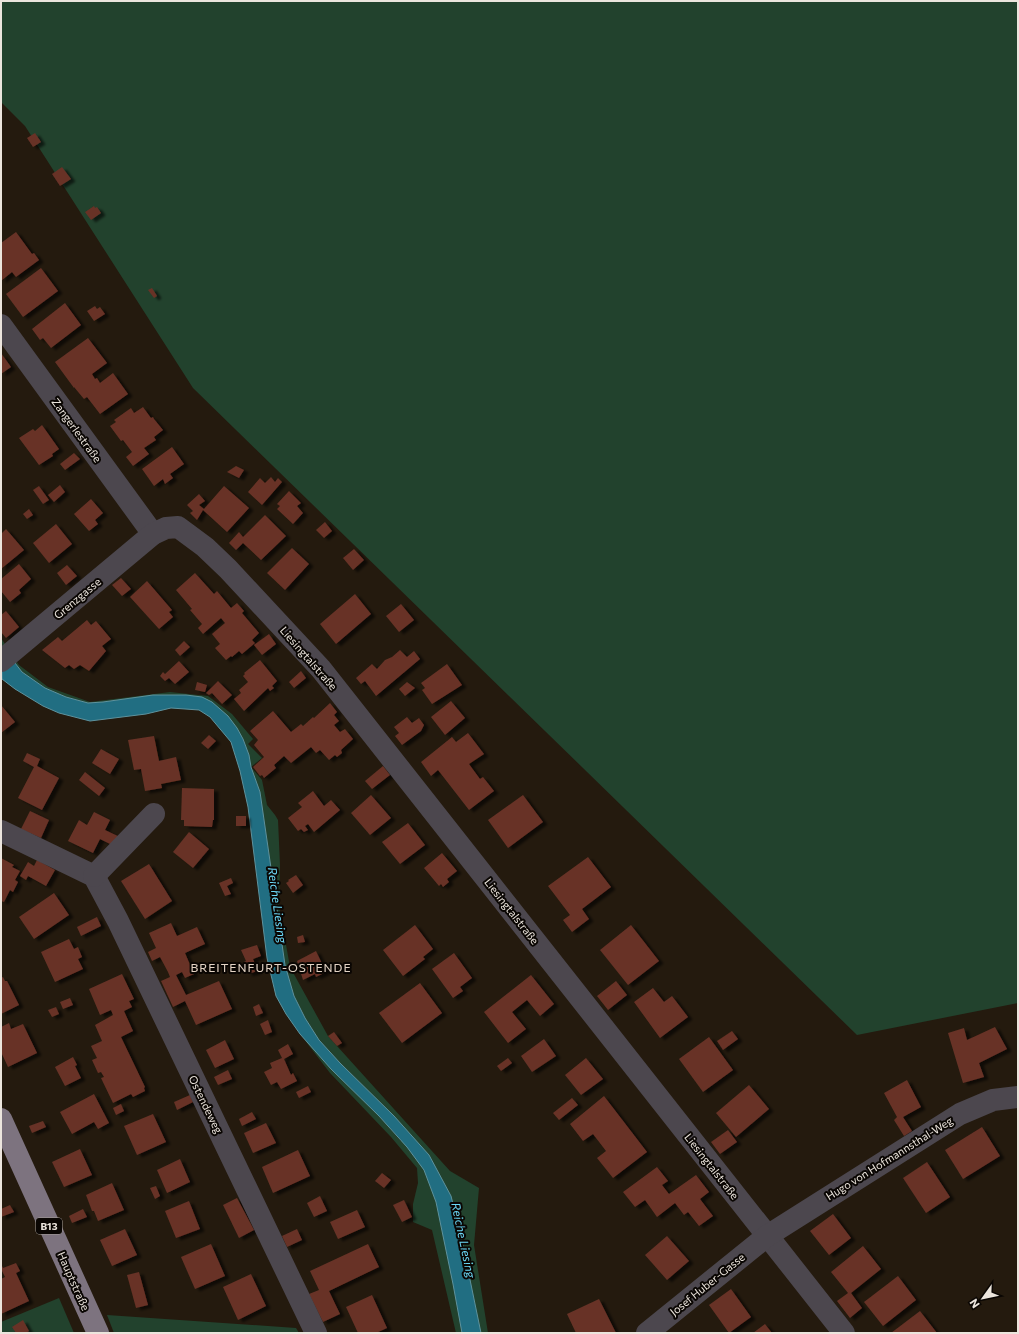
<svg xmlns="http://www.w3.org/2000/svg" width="1019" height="1334" font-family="Commissioner,sans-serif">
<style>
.green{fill:#22422d}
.water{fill:#216e82;stroke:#5e929d}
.building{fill:#673226;filter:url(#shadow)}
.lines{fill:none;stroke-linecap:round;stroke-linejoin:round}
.minor{stroke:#4c474e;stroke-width:22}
.major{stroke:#7d737f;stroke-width:22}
.labels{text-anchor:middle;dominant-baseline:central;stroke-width:4;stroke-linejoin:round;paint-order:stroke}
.shield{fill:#0a0603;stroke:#a8a29c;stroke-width:1}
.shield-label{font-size:10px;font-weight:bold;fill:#ece5dd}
.street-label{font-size:11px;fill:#ece5dd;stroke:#0a0603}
.water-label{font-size:12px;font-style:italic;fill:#6cd9f8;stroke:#0a0603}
.neighbourhood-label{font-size:12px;letter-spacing:1px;fill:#e3d3c4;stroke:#0a0603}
</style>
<defs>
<filter id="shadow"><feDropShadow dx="4.5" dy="2.5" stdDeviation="1" flood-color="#0009"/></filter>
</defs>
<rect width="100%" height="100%" fill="#241a0e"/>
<g class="green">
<polygon points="1,1 1018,1 1018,1003 857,1035 193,388 25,126 1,102"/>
<polygon points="1,638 19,665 48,687 90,702 170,692 208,696 232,714 253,739 248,744 262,758 251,767 262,780 267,805 275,815 278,820 280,865 279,906 290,967 328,1036 450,1171 479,1188 474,1245 488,1333 456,1333 432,1230 413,1222 413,1204 418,1183 417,1168 391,1137 330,1073 300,1034 331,1069 379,1116 401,1141 407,1131 394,1116 340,1063 319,1040 305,1018 294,996 285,965 260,792 251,767 249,755 243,739 212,702 88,703 66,697 45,688 22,672 1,645"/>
<polygon points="59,1298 74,1333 1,1333 1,1322"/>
<polygon points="107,1315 296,1328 299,1333 114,1333"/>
</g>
<polygon class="water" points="1,645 22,672 45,688 66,697 88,703 103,702 153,695 186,695 202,697 212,702 228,716 237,728 243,739 249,755 251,767 260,792 285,965 294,996 305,1018 319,1040 340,1063 394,1116 429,1155 451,1196 461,1236 481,1333 462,1333 453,1284 436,1202 424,1170 407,1147 379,1116 331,1069 300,1034 286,1014 276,996 267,958 248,807 240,771 231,742 210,717 199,710 171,708 146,714 90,721 59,713 43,706 15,689 2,679"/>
<g class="building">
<polygon points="35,133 41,142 33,147 27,138"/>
<polygon points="62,167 71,179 60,186 52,174"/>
<polygon points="94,206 95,208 97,207 101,213 91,220 85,212"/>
<polygon points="16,232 32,254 34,253 39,260 16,277 12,272 1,281 1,243"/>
<polygon points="41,268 58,291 23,317 6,294"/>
<polygon points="152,288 157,296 154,298 148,290"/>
<polygon points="65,303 81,325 51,348 43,338 40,340 32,329"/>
<polygon points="95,306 97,309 100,307 105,314 94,321 87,311"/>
<polygon points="88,338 107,363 92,374 95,379 97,378 100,383 113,373 128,394 100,414 87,397 84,399 74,387 74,388 55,362"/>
<polygon points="1,353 11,367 1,374"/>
<polygon points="143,407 151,418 153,417 154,419 163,430 154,437 156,440 144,448 149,454 133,466 126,457 132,452 123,440 121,441 110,426 116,422 114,420 131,408 134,413"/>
<polygon points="42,425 59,449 52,454 53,456 39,465 19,438 33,429 35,431"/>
<polygon points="172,447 184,464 170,474 173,478 165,484 163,479 154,486 142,469"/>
<polygon points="74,453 80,459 65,470 60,464"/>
<polygon points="236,466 244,470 239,478 227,472"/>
<polygon points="271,477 275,482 278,478 282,482 262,505 248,492 260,478 265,483"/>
<polygon points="60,485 65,492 54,502 48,495"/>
<polygon points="39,486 49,500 43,504 33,490"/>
<polygon points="224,486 249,508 227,532 203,510 197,520 190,513 193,511 187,505 199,494 205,501 199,505 204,509"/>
<polygon points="289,491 301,503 297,506 303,513 293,524 277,509 280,506 277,504"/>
<polygon points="91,499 103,513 95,520 98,524 89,531 74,514"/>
<polygon points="29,509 33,515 27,519 23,514"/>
<polygon points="265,515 286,536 261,560 243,543 236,550 229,543 239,532 243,537"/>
<polygon points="325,522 332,531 324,538 316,530"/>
<polygon points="56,524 72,544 49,563 33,543"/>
<polygon points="6,529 24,550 1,569 1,534"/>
<polygon points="292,548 309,564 285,590 267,573"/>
<polygon points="354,549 364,560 353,570 343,558"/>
<polygon points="19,564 31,579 19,590 21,593 10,602 1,591 1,579"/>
<polygon points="67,565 77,576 66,585 57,573"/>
<polygon points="195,573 214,594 217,591 231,608 237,603 244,611 242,613 259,633 252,640 255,643 242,654 239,651 232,657 231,656 226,660 215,648 220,644 212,634 225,623 221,618 203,634 198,628 202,624 190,610 192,609 176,590"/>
<polygon points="121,578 131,589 122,596 112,585"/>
<polygon points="147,581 172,610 169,612 173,617 159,629 130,597"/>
<polygon points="355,594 371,614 336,644 320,624"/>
<polygon points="401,604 414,620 399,632 386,616"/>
<polygon points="6,611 19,627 6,638 1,632 1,615"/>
<polygon points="87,620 91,625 96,621 111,639 102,646 106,651 89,671 80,665 74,669 69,665 65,668 42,650 58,637 62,641"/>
<polygon points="269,634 276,644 262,655 254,645"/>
<polygon points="184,641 190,647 180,656 175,650"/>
<polygon points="400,650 407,657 414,651 420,659 376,696 365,681 361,684 356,678 372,664 377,669 385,660 392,657"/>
<polygon points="260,660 277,681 272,686 274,688 270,691 268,688 244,711 234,699 241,693 239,690 248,682 243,676 245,674 244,673"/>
<polygon points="179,661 189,672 175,684 169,678 165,681 160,676 163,672 165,674"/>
<polygon points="447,664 462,685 432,704 422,690 425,688 421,683"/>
<polygon points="301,671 306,678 294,688 289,682"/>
<polygon points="218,681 232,695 222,704 212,693 209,695 206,693"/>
<polygon points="197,682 207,685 205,692 195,690"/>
<polygon points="407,682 415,688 405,696 399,689"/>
<polygon points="451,701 465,718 445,735 431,717"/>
<polygon points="330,703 337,712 334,715 339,721 334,725 340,732 345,729 353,739 341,750 342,753 337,757 335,755 329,760 320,750 316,753 311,747 291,763 284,756 274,765 276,768 264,778 262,775 260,776 253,767 264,757 254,745 258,740 250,731 273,711 291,732 301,724 303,726 313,717 314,718"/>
<polygon points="1,705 15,722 1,733"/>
<polygon points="407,717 412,723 419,718 424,725 421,731 402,745 395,736 399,733 394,727"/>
<polygon points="468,733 484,754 469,764 480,779 483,777 494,791 469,810 438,770 431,776 421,762 452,737 456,742"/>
<polygon points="209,735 216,741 208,749 201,743"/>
<polygon points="154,736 159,761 176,757 181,780 161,784 162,788 145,791 141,769 134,770 128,740"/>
<polygon points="101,749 119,759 110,774 92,763"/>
<polygon points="27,753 40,759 37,766 59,778 42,810 18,798 34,767 23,761"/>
<polygon points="383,766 390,775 372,789 365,781"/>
<polygon points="85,772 105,788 99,796 79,780"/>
<polygon points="182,788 214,789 214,820 213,820 212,827 184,826 184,820 181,820"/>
<polygon points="313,791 324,806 331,800 340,810 314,832 308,824 305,826 308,830 304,832 301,829 298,831 288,818 302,807 298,803"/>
<polygon points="371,795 391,818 370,835 351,813"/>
<polygon points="523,795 543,822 508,848 488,820"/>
<polygon points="30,811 49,820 41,838 21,829"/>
<polygon points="94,812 110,820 105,830 120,837 116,847 100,839 93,853 68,841 79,820 87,825"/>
<rect x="236" y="816" width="10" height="10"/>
<polygon points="408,823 425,845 400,864 382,842"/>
<polygon points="189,832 209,849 193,868 173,852"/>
<polygon points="442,853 457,871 447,879 449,882 443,887 441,884 439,886 424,868"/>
<polygon points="588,857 611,887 582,909 589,919 572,932 563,920 570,915 548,886"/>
<polygon points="1,858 14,865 12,867 20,871 15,880 18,882 13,892 10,890 4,902 1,901"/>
<polygon points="37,860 55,870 46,886 28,876 26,880 20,876 28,862 34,866"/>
<polygon points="149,864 172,901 145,919 121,881"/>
<polygon points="296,875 303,885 293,893 286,883 289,881 288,880"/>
<polygon points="231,878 233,883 227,886 231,894 225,896 219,883"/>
<polygon points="54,893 69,915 34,939 19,917"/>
<polygon points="97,917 101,926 81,936 77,927"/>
<polygon points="171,923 177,936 197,927 205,944 185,953 194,974 185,978 182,972 176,975 186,995 219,981 232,1009 196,1025 185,1001 173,1007 161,981 170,977 168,972 160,957 152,961 148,952 156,948 149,933"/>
<polygon points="415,925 433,949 423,957 425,959 403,976 383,950"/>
<polygon points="631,925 659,961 628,985 600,950"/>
<polygon points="303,935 305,942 298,943 297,937"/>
<polygon points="69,939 74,949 78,947 82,957 78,959 83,969 55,982 41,952"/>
<polygon points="257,945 261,956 253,959 258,971 248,974 244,962 246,961 241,950"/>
<polygon points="316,951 326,972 316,977 315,974 303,980 297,961"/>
<polygon points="454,953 472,978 460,987 463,991 453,998 432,969"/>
<polygon points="122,974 134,999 129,1001 132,1007 124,1011 133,1031 121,1037 145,1087 144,1088 145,1091 133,1097 131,1094 113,1103 101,1078 104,1077 101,1072 98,1073 92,1060 97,1058 91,1046 102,1041 95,1025 113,1015 111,1010 100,1015 89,989"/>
<polygon points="531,975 554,1004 540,1016 527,1000 512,1012 526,1029 508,1043 484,1012"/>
<polygon points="3,977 5,981 7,981 19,1005 1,1014 1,978"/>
<polygon points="616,981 627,995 608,1010 597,996"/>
<polygon points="420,983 442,1013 402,1043 379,1013"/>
<polygon points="653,988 664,1002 672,996 688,1017 660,1038 634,1002"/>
<polygon points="70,998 73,1005 63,1009 60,1002"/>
<polygon points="259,1004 263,1013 256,1016 253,1007"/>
<polygon points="56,1007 59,1014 52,1017 48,1010"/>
<polygon points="268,1020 272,1032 265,1035 260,1024"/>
<polygon points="9,1023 11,1029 23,1024 37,1053 8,1067 1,1052 1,1027"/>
<polygon points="995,1027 1007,1049 979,1063 984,1077 963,1083 948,1033 964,1028 967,1040"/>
<polygon points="732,1031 738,1039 723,1050 717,1041"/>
<polygon points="334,1032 342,1043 337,1046 328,1036"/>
<polygon points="709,1037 733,1070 703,1092 679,1059"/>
<polygon points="544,1039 556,1056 532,1072 521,1056"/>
<polygon points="225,1040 234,1059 215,1068 206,1050"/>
<polygon points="288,1044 293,1054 284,1059 291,1075 293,1073 297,1081 281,1089 277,1082 271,1085 264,1072 272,1068 270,1063 282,1058 278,1050"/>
<polygon points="73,1057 77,1065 75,1066 81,1078 65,1086 55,1067"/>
<polygon points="508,1058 512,1063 501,1071 497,1066"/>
<polygon points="586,1058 603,1079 581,1095 565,1075"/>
<polygon points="228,1070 232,1079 218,1085 214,1077"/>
<polygon points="907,1080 921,1107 903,1117 912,1131 904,1136 894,1120 897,1117 884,1093"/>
<polygon points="749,1085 769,1109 736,1137 716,1113"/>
<polygon points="308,1086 311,1092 299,1098 296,1092"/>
<polygon points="94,1094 109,1123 98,1129 94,1122 72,1134 60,1112"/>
<polygon points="190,1095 193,1102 177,1110 174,1102"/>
<polygon points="604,1096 647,1152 613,1178 597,1158 606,1151 593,1134 583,1141 570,1124"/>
<polygon points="572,1098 578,1105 559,1120 553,1113"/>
<polygon points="121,1104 124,1111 116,1115 113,1108"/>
<polygon points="252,1112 256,1119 242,1126 239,1119"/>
<polygon points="153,1114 166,1142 137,1155 124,1126"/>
<polygon points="43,1121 46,1127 32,1133 29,1126"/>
<polygon points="266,1123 276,1143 253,1153 244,1133"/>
<polygon points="982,1127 1000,1156 963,1179 945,1150"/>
<polygon points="728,1130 737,1142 720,1154 711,1142"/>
<polygon points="80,1149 92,1175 64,1187 52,1162"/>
<polygon points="298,1150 310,1176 273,1193 262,1167"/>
<polygon points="180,1159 190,1182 167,1193 157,1170"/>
<polygon points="927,1162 950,1197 926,1213 903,1178"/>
<polygon points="657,1167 668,1181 662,1185 669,1194 696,1175 709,1192 700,1199 713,1216 699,1226 688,1212 684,1215 675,1203 657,1217 645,1200 635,1207 623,1192"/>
<polygon points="382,1173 391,1180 384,1188 375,1181"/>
<polygon points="112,1183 124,1210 98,1221 94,1211 92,1211 86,1195"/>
<polygon points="156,1186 160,1196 155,1199 150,1188"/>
<polygon points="320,1196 327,1211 314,1217 307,1203"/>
<polygon points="237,1198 254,1230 239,1238 223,1205"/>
<polygon points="404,1200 412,1217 402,1222 393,1205"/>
<polygon points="189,1201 200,1229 176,1238 165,1211"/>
<polygon points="10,1205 14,1212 1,1217 1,1209"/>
<polygon points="83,1209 87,1217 72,1223 69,1216"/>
<polygon points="357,1210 365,1227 338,1239 330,1222"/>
<polygon points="833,1214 851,1238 829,1255 810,1231"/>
<polygon points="125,1229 137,1255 112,1266 100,1240"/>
<polygon points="297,1229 302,1240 287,1247 282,1236"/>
<polygon points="667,1236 689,1261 667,1280 645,1255"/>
<polygon points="211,1244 225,1276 195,1289 181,1257"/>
<polygon points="368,1244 379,1267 329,1291 340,1314 323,1322 309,1294 319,1290 310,1271"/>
<polygon points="863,1246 881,1269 851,1293 862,1308 850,1318 837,1301 848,1293 831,1272"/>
<polygon points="16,1263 20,1271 16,1273 29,1301 1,1314 1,1279 5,1277 1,1269 1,1264 3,1268"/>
<polygon points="139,1272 148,1305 136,1308 127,1275"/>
<polygon points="251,1274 266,1306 238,1320 223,1287"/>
<polygon points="898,1276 916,1300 883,1326 864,1302"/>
<polygon points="731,1289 751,1317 729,1333 709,1305"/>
<polygon points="372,1295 387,1328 376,1333 358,1333 346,1307"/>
<polygon points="599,1299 616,1333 576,1333 567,1314"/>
<polygon points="920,1311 937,1333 891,1333"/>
<polygon points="23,1320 29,1331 26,1333 16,1333 12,1327"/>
<polygon points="765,1324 772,1333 753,1333"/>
</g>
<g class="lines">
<g class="minor">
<polyline points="1,325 153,534"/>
<polyline points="1,661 153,534 166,528 178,527 205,547 228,569 321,669 844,1333"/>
<polyline points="1,831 94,876 118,921 316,1333"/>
<polyline points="94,876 154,814"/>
<polyline points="647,1333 767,1236 960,1114 993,1100 1018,1097"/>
</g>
<polyline class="major" points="1,1119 98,1333"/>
</g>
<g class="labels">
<rect class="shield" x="36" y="1218" width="26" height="16" rx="3"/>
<g class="shield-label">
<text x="49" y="1226">B13</text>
</g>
<g class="street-label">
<text transform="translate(77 430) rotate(54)">Zangerlestraße</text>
<text transform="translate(77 598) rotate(-40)">Grenzgasse</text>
<text transform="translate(309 658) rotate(49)">Liesingtalstraße</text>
<text transform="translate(512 911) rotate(52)">Liesingtalstraße</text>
<text transform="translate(206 1104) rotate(64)">Ostendeweg</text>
<text transform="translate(889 1158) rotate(-32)">Hugo von Hofmannsthal-Weg</text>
<text transform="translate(712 1166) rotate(52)">Liesingtalstraße</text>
<text transform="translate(74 1281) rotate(66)">Hauptstraße</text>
<text transform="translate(707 1284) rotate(-39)">Josef Huber-Gasse</text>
</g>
<g class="water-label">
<text transform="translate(278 905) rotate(82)">Reiche Liesing</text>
<text transform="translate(464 1240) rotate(78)">Reiche Liesing</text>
</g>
<g class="neighbourhood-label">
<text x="271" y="967">BREITENFURT-OSTENDE</text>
</g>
</g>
<rect width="1019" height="1334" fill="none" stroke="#ece5dd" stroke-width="4"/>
<g transform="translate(983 1298) rotate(237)" stroke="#0a0603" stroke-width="3" paint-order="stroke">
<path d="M0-3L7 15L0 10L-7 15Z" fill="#ece5dd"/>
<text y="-6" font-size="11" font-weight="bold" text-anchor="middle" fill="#ece5dd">N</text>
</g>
</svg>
